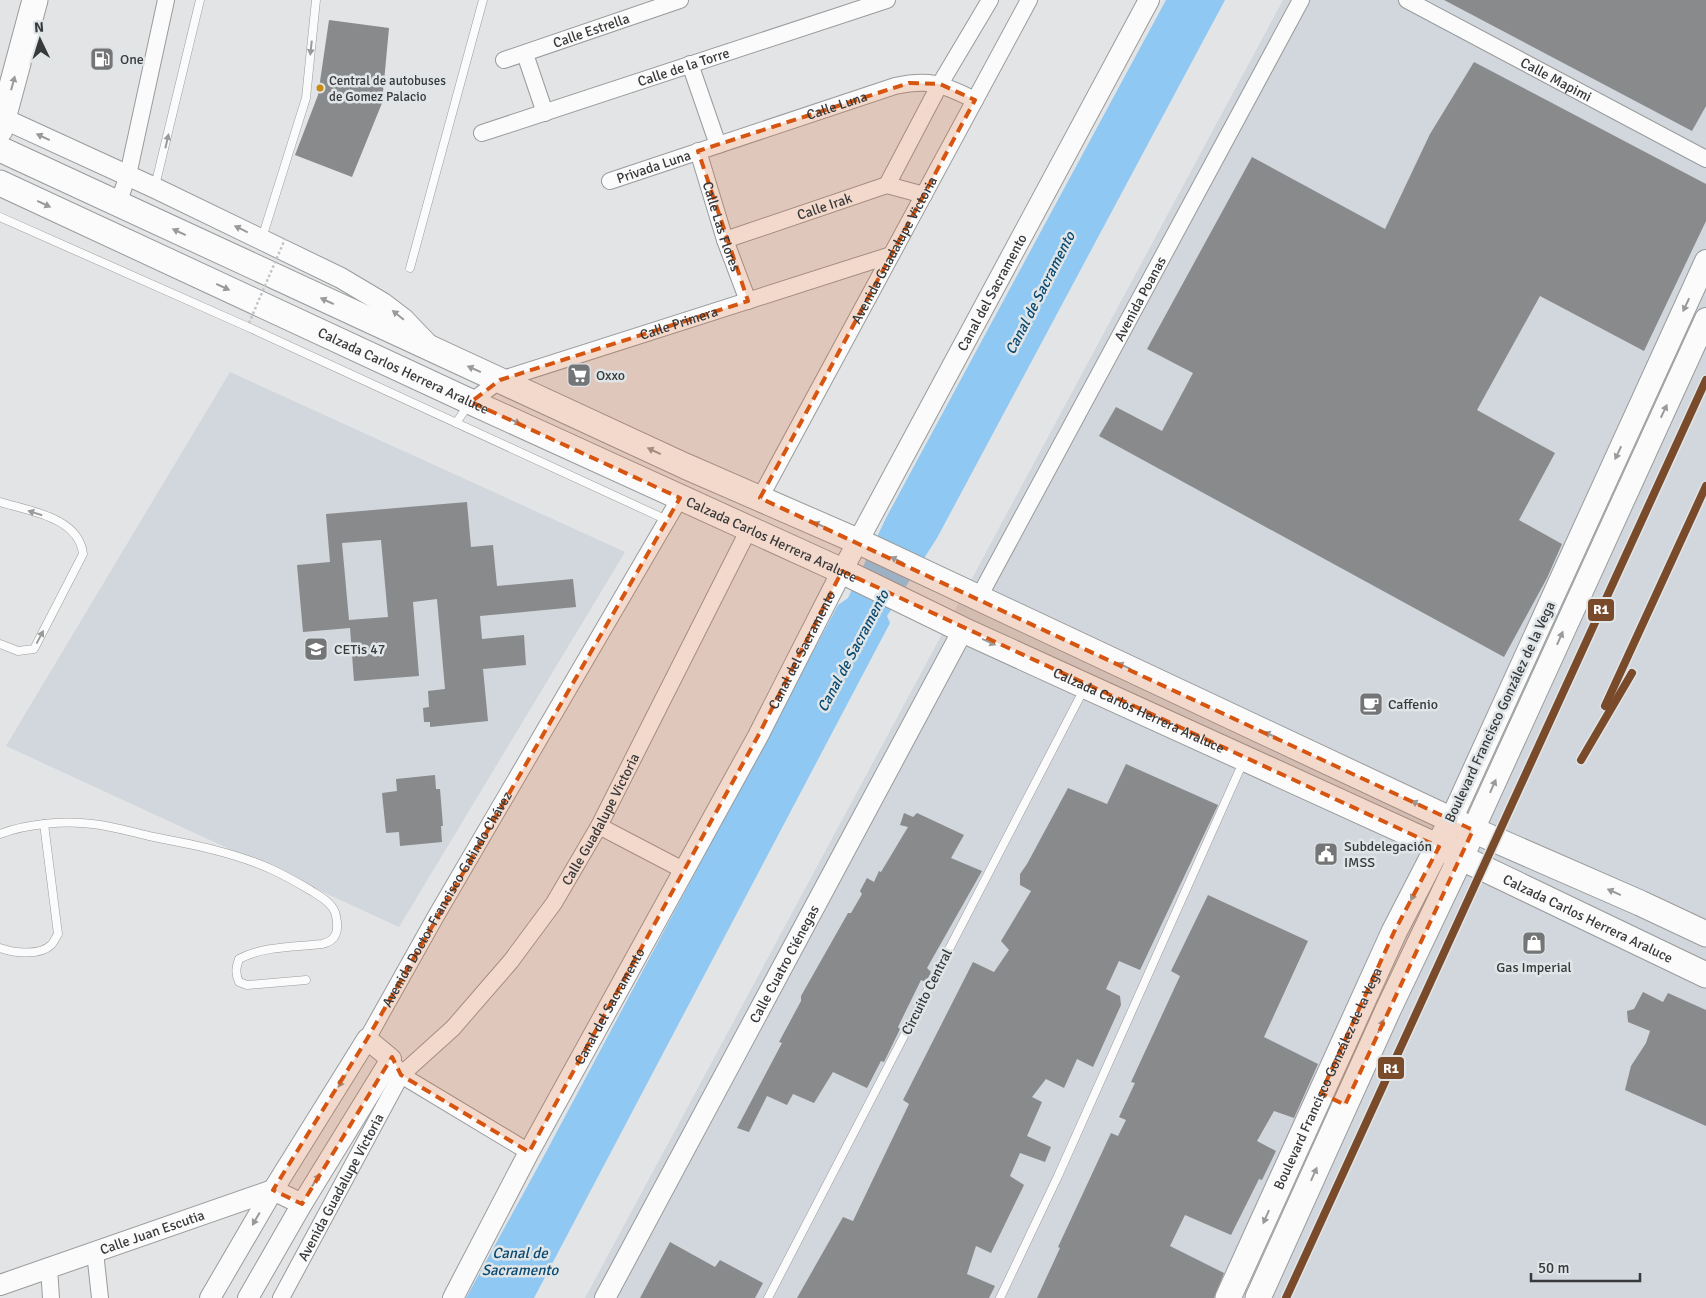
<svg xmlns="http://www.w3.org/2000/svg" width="1706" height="1298" font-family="Signika,sans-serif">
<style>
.built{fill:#d2d7dd}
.water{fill:#8fc8f2}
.building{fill:#888a8b;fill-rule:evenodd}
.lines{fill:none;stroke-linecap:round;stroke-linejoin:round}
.service-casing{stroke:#999b9c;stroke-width:9}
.minor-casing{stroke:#999b9c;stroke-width:18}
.tertiary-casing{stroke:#999b9c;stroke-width:22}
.secondary-casing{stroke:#999b9c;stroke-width:24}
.primary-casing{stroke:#999b9c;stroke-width:27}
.service{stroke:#fbfbfb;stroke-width:8}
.minor{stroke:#fbfbfb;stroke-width:16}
.tertiary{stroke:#fbfbfb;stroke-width:20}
.secondary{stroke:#fbfbfb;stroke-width:22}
.primary{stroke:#fbfbfb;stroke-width:25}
.path-bridge{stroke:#c2c3c3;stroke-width:2.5;stroke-dasharray:2.5 2.5;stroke-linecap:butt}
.rail-1-casing{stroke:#e0e5e8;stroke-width:11}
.rail-1{stroke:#7a4b2a;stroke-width:8}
.oneway{fill:#9a9a9b}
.marked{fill:#d65611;fill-opacity:0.2;stroke:#d65611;stroke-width:4;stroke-dasharray:10 6;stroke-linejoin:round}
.bus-dot{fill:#c78b0f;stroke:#e0e5e8;stroke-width:2}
.labels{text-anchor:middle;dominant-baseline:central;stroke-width:5;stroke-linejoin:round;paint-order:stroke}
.bus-label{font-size:13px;fill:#38393b;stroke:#e0e5e8;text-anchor:start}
.street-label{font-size:14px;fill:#38393b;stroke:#e0e5e8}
.poi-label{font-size:14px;fill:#38393b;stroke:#e0e5e8;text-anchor:start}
.water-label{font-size:15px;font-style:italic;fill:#0a4a70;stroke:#e0e5e8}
.line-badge{stroke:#e0e5e8;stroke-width:2}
.badge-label{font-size:14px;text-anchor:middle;font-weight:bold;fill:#fff}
</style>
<rect width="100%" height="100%" fill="#e2e4e6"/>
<g class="built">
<polygon points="1283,0 1706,0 1706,1298 585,1298"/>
<polygon points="230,372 625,552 399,927 6,746"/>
</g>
<polygon class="water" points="1166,0 1225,0 937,538 887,616 890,623 534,1298 466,1298 545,1154 838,605 848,598 886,518"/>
<g class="building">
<polygon points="1444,0 1706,0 1706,106 1692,131"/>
<polygon points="329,20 389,28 382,103 352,177 295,155 318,95"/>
<polygon points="1474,62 1706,184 1706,221 1644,351 1540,296 1477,410 1555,453 1519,520 1562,544 1547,578 1504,657 1099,436 1116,407 1162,431 1193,373 1147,349 1252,157 1385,229 1430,134"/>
<path d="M467,502L471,547L493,545L497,586L573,579L576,607L480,616L482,639L524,635L526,665L483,669L488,721L430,727V722H424L423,708L429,707L428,691L445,689L437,599L413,602L419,676L354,681L350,628L303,632L297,565L330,562L326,514ZM381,540L388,617L349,620L342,543Z"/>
<polygon points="1126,764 1218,805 1140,970 1119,961 1106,989 1120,996 1121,1005 1093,1067 1077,1059 1064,1088 1046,1079 1032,1097 1042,1102 1027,1136 1051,1147 1045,1162 1020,1153 1010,1176 1024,1185 991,1253 976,1246 967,1274 995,1286 989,1298 797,1298 843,1217 853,1221 909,1104 903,1100 973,962 994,972 1009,950 1001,941 1031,891 1020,885 1020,874 1027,864 1068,788 1107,804"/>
<polygon points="435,775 436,789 440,789 443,826 441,826 442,842 400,846 399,832 386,833 382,793 397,791 396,779"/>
<polygon points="904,813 913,817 917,813 964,835 951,858 982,871 927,968 931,972 926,982 921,980 898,1027 900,1029 884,1062 881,1061 867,1088 833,1072 814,1103 793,1094 787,1105 767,1096 749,1132 737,1128 782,1043 779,1042 801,1001 801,996 848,913 851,913 862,894 860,891 867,878 874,882 879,871 881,872 908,827 900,825"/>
<polygon points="1208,895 1308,941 1264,1037 1318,1064 1294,1118 1274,1111 1257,1141 1276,1151 1262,1180 1259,1179 1231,1235 1185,1215 1170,1246 1224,1273 1214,1298 1037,1298 1060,1248 1058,1247 1111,1133 1118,1136 1126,1120 1119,1117 1135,1083 1131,1082 1180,976 1171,971"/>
<polygon points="1643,992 1663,1002 1668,993 1706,1010 1706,1126 1625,1090 1631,1066 1646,1043 1650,1031 1628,1022 1627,1011 1634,1009"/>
<polygon points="670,1242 715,1267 720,1260 763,1283 755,1298 640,1298"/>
</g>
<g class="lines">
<g class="service-casing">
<g id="service">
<polyline points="155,186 200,0"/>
<polyline points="0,217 248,327 667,520"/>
<polyline points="262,238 306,98 316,0"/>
<polyline points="410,268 483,0"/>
<polyline points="456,423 469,404"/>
<path d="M0,502C29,511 79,517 83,554L34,649L18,651L0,644"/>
<path d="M0,834C26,824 65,820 93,824C112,826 131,832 149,836C190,844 234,852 273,870C286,876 298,883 310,890C319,896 334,903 336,916C339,930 337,941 322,944C295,947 263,946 239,959C236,968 235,973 239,982L247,985L306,980"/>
<path d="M0,948C13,953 40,956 51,945C54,942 56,937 58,934L44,824"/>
<polyline points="768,1298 1084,689"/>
<polyline points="1000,1298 1058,1176 1244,760"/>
</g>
</g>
<g class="minor-casing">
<g id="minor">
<path id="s1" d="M1407,0L1706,159"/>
<polyline points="525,54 545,113"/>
<path id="s2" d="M504,60L680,0"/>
<polyline points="690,64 718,145"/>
<path id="s3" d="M482,133L887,0"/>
<path id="s4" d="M698,151L725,240L748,301"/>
<path id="s5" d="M610,181L895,86C932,78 943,85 975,100"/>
<polyline points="887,185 940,84 990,0"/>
<polyline points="118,204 128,175 166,0"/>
<path id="s6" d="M725,240L887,185L924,195"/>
<path id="s7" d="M471,402L500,380L891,255"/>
<path id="s8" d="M760,498L1029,0"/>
<path id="s9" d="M979,597L1301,0"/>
<polyline points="599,826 685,871"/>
<path id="s10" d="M367,1039L436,916L680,498"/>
<polyline points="397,1068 401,1075 529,1152"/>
<polyline points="95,1252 100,1298"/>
<polyline points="49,1268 51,1298"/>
<path id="s11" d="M281,1298L401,1075L453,1028L511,961L554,903L599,826L749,529"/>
</g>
</g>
<g class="tertiary-casing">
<g id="tertiary">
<polyline points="0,117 155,188 341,278 383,303 404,319 427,343"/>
<path id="s12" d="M0,1285L273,1190L302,1204"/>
<polyline points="210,1298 273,1190 367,1039 391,1059 302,1204 248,1298"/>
<path id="s13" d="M453,1298L529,1152L758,736L842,571L1149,0"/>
<path id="s14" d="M605,1298L963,630"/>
</g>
</g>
<g class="secondary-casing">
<g id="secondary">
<polyline points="1451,820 1706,261"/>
<polyline points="1473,830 1706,319"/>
</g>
</g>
<g class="primary-casing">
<g id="primary">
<polyline points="0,130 35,0"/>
<polyline points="0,149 685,466 864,544 1473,830 1640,903 1706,934"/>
<path id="s15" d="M0,183L471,402L842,571L963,630L1439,847L1706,975"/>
<path id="s16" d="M1228,1298L1394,932L1445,833"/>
<polyline points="1258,1298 1388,1010 1467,844"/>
</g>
</g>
<use href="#service" class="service"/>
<use href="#minor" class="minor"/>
<use href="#tertiary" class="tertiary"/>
<use href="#secondary" class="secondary"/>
<use href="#primary" class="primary"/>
<polyline class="path-bridge" points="249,323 285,239"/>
<g class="rail-1-casing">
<g id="rail-1">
<polyline points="1605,706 1706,486"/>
<polyline points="1581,760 1632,673"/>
<polyline points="1286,1298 1706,380"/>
</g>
</g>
<use href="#rail-1" class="rail-1"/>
</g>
<defs><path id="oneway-solid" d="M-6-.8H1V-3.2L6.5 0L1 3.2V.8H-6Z" transform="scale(1.25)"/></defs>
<g class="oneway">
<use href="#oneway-solid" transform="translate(311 48) rotate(96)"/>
<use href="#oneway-solid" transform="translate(13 83) rotate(-75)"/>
<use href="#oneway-solid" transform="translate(43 137) rotate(-155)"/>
<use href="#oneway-solid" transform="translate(167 141) rotate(-77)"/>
<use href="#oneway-solid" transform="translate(44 204) rotate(25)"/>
<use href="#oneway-solid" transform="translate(241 229) rotate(-154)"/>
<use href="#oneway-solid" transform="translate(179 232) rotate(-155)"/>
<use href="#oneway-solid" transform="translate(223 287) rotate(25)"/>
<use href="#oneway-solid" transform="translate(327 301) rotate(-155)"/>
<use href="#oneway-solid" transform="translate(1686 305) rotate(115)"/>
<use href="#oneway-solid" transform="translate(398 315) rotate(-141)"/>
<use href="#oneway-solid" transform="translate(474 369) rotate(-156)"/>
<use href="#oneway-solid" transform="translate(1664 411) rotate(-65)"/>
<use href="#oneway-solid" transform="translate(514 421) rotate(25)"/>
<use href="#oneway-solid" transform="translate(654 451) rotate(-155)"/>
<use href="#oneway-solid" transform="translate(1618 453) rotate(115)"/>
<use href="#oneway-solid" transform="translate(35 513) rotate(-163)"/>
<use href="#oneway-solid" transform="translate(820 525) rotate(-156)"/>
<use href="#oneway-solid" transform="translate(897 560) rotate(-155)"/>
<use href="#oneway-solid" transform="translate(40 637) rotate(-62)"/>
<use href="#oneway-solid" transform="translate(1560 638) rotate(-66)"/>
<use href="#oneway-solid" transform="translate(989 642) rotate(24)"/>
<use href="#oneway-solid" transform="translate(1124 666) rotate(-155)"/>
<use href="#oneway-solid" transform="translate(1271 735) rotate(-155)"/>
<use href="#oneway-solid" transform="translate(1493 786) rotate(-66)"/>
<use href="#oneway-solid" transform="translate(1418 804) rotate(-155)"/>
<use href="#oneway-solid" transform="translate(1614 892) rotate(-156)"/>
<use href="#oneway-solid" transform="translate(1414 894) rotate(118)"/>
<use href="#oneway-solid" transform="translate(1381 1026) rotate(-66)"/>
<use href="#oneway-solid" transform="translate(342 1081) rotate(122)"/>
<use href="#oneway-solid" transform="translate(1314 1174) rotate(-66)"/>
<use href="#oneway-solid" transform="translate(316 1180) rotate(-58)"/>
<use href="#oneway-solid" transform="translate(1266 1217) rotate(114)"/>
<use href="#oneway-solid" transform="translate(256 1219) rotate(120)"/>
</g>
<path class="marked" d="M909,83L940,84L975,100L760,498L1473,830L1345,1105L1321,1093L1394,932L1439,847L842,571L758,736L529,1152L401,1075L392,1057L302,1204L273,1190L367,1039L680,498L471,402L500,380L748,301L698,151Z"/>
<defs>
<g id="fuel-square" transform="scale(1.25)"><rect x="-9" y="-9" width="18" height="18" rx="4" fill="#747577" stroke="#e0e5e8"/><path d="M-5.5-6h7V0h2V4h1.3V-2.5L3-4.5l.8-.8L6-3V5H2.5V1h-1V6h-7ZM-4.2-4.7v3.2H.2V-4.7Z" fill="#fff"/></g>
<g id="supermarket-square" transform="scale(1.25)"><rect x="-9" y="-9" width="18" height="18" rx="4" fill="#747577" stroke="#e0e5e8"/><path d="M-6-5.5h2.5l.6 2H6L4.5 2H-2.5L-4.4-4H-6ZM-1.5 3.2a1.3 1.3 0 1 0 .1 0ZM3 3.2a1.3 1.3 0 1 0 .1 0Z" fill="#fff"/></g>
<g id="school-square" transform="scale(1.25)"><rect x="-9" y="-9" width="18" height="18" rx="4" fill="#747577" stroke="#e0e5e8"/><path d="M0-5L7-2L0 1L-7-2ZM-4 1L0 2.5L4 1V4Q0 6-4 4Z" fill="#fff"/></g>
<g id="cafe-square" transform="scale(1.25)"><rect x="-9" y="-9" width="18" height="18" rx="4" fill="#747577" stroke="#e0e5e8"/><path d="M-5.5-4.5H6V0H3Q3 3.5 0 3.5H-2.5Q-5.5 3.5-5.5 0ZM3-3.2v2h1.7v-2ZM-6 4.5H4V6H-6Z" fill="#fff"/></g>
<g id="civic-square" transform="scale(1.25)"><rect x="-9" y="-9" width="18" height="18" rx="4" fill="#747577" stroke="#e0e5e8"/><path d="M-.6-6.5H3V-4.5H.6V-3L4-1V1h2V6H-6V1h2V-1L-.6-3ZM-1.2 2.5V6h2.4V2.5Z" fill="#fff"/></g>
<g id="shop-square" transform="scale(1.25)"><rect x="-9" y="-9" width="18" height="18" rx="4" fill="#747577" stroke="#e0e5e8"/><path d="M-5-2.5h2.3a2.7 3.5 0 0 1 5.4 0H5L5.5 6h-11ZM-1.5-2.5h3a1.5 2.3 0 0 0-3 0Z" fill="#fff"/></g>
</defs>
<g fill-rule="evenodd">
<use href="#fuel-square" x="102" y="59"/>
<use href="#supermarket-square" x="579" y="375"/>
<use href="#school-square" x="316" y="649"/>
<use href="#cafe-square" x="1371" y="704"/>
<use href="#civic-square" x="1326" y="854"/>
<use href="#shop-square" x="1534" y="943"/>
</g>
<circle class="bus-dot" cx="320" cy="88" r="4.5"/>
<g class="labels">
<g class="bus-label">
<text x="329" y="81">Central de autobuses<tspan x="329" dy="16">de Gomez Palacio</tspan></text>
</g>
<g class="street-label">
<text stroke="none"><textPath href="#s2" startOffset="92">Calle Estrella</textPath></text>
<text stroke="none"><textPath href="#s3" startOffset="212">Calle de la Torre</textPath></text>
<text stroke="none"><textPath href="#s1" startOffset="169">Calle Mapimi</textPath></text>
<text stroke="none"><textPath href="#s5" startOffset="239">Calle Luna</textPath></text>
<text stroke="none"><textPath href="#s5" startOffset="46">Privada Luna</textPath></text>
<text stroke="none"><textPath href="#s6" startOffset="105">Calle Irak</textPath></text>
<text stroke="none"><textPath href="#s4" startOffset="79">Calle Las Flores</textPath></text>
<text stroke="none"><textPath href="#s8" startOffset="282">Avenida Guadalupe Victoria</textPath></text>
<text stroke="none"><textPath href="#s13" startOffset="1141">Canal del Sacramento</textPath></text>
<text stroke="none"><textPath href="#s9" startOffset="339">Avenida Poanas</textPath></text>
<text stroke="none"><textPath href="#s7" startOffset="224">Calle Primera</textPath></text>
<text stroke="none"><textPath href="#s15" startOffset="445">Calzada Carlos Herrera Araluce</textPath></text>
<text stroke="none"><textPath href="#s15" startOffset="850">Calzada Carlos Herrera Araluce</textPath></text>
<text stroke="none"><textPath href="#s13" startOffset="736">Canal del Sacramento</textPath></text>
<text stroke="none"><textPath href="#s15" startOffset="1255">Calzada Carlos Herrera Araluce</textPath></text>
<text transform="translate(1500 712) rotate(-65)">Boulevard Francisco González de la Vega</text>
<text stroke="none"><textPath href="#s11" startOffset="580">Calle Guadalupe Victoria</textPath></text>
<text stroke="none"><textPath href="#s10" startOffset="161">Avenida Doctor Francisco Galindo Chávez</textPath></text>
<text stroke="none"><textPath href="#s15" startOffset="1750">Calzada Carlos Herrera Araluce</textPath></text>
<text stroke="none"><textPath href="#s14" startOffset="379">Calle Cuatro Ciénegas</textPath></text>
<text transform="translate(927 992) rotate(-63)">Circuito Central</text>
<text stroke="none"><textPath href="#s13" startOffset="331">Canal del Sacramento</textPath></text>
<text stroke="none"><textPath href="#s16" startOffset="241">Boulevard Francisco González de la Vega</textPath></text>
<text stroke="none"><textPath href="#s11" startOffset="126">Avenida Guadalupe Victoria</textPath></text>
<text stroke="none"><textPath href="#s12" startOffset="161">Calle Juan Escutia</textPath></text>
</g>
<g class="poi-label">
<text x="120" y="59">One</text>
<text x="596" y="375">Oxxo</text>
<text x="334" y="649">CETis 47</text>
<text x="1388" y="704">Caffenio</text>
<text x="1344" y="846">Subdelegación<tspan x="1344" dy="16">IMSS</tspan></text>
<text x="1534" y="967" text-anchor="middle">Gas Imperial</text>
</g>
<g class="water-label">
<text transform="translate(1040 293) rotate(-63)">Canal de Sacramento</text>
<text transform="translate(853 651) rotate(-62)">Canal de Sacramento</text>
<text x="520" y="1253">Canal de<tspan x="520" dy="17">Sacramento</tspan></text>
</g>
</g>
<g class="line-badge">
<rect x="1587" y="598" width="28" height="24" rx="5" fill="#7a4b2a"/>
<rect x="1377" y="1056" width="28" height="24" rx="5" fill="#7a4b2a"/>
</g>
<g class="badge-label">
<text x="1601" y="614">R1</text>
<text x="1391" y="1073">R1</text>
</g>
<g transform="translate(40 40) rotate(356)" stroke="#e0e5e8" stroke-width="4" paint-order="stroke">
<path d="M0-4L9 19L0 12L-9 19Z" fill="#38393b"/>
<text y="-8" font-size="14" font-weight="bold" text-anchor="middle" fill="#38393b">N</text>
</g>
<path d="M1531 1273v8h109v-8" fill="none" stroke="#38393b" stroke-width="2.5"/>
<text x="1538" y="1273" font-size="15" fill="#38393b" stroke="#e0e5e8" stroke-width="4" paint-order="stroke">50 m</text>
</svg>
